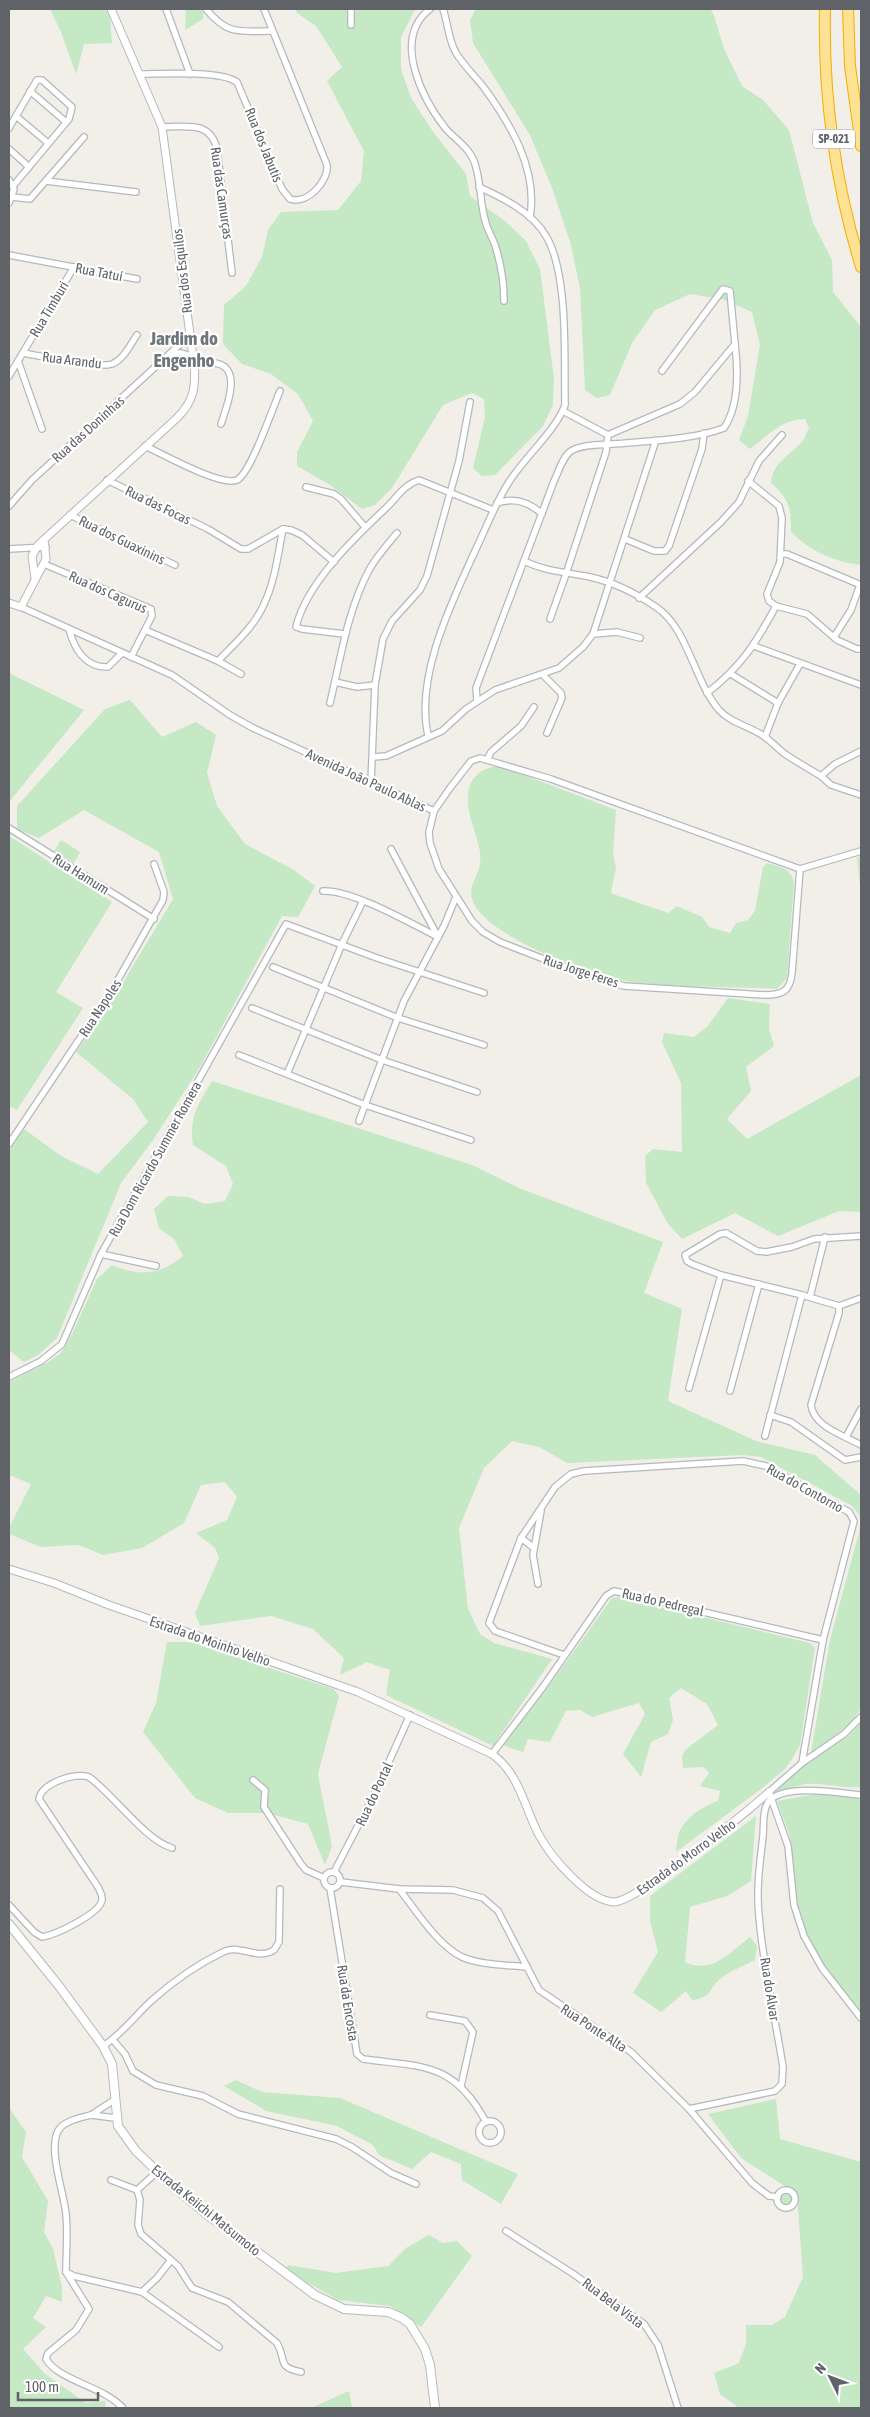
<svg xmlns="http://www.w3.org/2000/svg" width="870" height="2417" font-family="'Asap Condensed',sans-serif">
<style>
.green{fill:#c5e8c5}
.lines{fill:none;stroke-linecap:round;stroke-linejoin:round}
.minor-casing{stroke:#b5b8bc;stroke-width:8}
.tertiary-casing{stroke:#b5b8bc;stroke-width:9}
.secondary-casing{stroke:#b6babf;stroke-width:10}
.motorway-casing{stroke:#f9ab00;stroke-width:12}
.minor{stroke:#fff;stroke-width:5.5}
.tertiary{stroke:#fff;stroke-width:7}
.secondary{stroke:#fff;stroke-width:8}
.motorway{stroke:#fde293;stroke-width:10}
.labels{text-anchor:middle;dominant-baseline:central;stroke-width:4.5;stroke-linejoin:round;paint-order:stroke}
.shield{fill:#fff;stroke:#8f9295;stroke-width:1}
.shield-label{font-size:12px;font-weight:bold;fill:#5f6368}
.street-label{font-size:14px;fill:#5f6368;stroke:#fff}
.district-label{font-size:19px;font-weight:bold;fill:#70757a;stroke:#fff}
</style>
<rect width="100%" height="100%" fill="#f1efe8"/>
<g class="green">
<polygon points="50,9 106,9 110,18 112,43 84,44 76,74 61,32"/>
<polygon points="186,9 204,9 203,19 185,30"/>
<polygon points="296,9 415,9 401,37 401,69 411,98 434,133 466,174 470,196 505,221 526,241 540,269 554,379 553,405 543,426 495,475 482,476 473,468 485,417 484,399 472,393 443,405 392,488 375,505 362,509 330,485 297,466 297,452 313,421 298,394 271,374 242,364 223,344 224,305 246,286 262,257 268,230 281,212 338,210 361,181 364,151 327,81 342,67 316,26 297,13"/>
<path d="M476,9H710L714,15L724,49L742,86L763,100L789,130L813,223L832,260L833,292L861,327V565C834,562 810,551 791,532C791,508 790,500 771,483C773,463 786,458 799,445C804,441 806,434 809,428L805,419C781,419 768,436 750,449L739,440L748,416L760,345L752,312L725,300L690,294L655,310L632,343L610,395L597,398L585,390L580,288L571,245L554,193L530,135L473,43L470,20Z"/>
<polygon points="9,673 84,710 9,802"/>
<polygon points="130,700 162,737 196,722 216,735 207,773 217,806 245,844 294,870 315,886 298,917 282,916 199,1069 153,1140 121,1183 57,1338 38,1355 24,1362 9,1350 9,1151 24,1129 61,1156 98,1174 148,1122 133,1099 76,1052 109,1006 173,899 159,852 84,810 39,838 17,829 17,806 105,709"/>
<path d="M492,767H503L616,810L613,853L616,868L611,892L613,894L668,913L677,906L702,917L709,927L730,933L736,923L748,920L755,911L763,867L767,863C780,867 789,867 794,882L787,978L777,989C727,986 675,988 625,981C591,976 481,934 472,899C468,885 479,876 480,863C482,850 476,838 473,826C465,803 463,775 492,767Z"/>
<polygon points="9,836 112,902 56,992 83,1008 17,1110 9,1106"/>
<polygon points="61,840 80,852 74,863 54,851"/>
<polygon points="861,855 861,895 857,858"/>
<polygon points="728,998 770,1004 769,1029 774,1046 746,1067 751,1091 727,1119 747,1139 861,1075 861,1212 839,1211 778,1236 735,1213 682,1239 668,1224 646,1183 645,1156 653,1149 682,1152 681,1083 662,1042 664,1033 694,1037 707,1027"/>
<path d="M212,1081L472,1165L519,1188L663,1242L644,1293L682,1309L668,1401L756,1441L815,1455L861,1495V1517L852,1506L761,1457L742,1455L567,1463L539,1447L512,1441L484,1468L459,1528L468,1609L480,1634L494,1643L552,1659L493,1746L386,1695L390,1670L367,1662L340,1675L344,1658L313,1629L271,1616L200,1626L195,1613L219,1558L215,1548L196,1533L227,1520L237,1497L225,1482L201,1485L184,1523L142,1548L103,1555L79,1545L41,1547L9,1534V1528L31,1484L9,1475V1382L50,1361L61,1353L72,1334L97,1279L112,1265C140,1277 160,1275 183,1256L174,1239L159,1228L154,1209L168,1196L188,1197L205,1204L225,1201L233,1184L226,1166L193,1145C189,1116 198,1105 212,1081Z"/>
<polygon points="861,1525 861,1708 851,1723 811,1753 830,1640"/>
<path d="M620,1597L810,1643L815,1648L800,1745L792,1759L785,1769L761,1789L676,1852C677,1846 677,1838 679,1833C684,1818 705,1805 718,1801L720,1791L700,1786L709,1773L704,1767L683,1768L682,1756L685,1750L718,1725L707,1704L681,1688L669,1698L673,1720L668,1734L651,1742L641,1777L623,1754L645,1714L639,1703L592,1717L580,1710L566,1711L550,1742L528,1739L523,1752L502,1745L549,1686L612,1598Z"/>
<polygon points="167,1642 190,1642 334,1689 339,1696 318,1774 332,1846 325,1865 308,1824 267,1813 228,1813 195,1798 143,1732 156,1703"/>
<path d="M861,1723V1787C844,1789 824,1782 805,1784C795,1786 786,1792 777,1789L804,1766L847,1737Z"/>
<polygon points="816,1794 861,1798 861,2013 824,1966 806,1935 797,1904 789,1834 777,1801"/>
<path d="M756,1816L751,1881L727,1896L690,1907L685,1962C712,1975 730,1952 750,1937L757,1946L755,1960C744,1966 729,1971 719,1980C707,1991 713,1997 692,2000L686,1991L661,2012L633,1993L658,1952L650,1921V1896Z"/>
<polygon points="236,2080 262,2092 340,2098 518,2174 501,2204 462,2180 461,2164 431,2152 412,2169 379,2155 373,2145 337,2126 266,2111 224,2086"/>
<polygon points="776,2099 780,2139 861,2162 861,2408 739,2408 720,2394 714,2373 739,2363 746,2344 746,2325 772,2325 785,2317 803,2277 797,2194 741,2158 708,2114"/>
<polygon points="9,2108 26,2132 22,2157 48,2201 44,2232 53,2249 62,2287 62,2302 46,2296 33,2318 46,2327 23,2349 45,2374 86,2403 105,2401 106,2408 9,2408"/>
<circle cx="786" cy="2198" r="6"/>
<polygon points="429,2235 443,2243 457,2241 472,2256 421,2327 390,2306 338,2300 285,2270 288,2265 336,2273 388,2266 406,2248"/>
<polygon points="349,2391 352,2408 311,2408"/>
</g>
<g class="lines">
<g class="minor-casing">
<g id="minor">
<polyline points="166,9 190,74"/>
<path d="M206,9C228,36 240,31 272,31"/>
<path d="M430,9C391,39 423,100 446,129C456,140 471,149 475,164C481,182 480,202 485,220C487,229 492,237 495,245C501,264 504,281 504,301"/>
<path d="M443,9C448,23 448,39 456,53C464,66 476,77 485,89C511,125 538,170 530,217"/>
<polyline points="351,25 351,9"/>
<path d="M141,74C163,74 220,70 237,82L282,189L290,199C307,205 329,181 327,165L264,9"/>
<polyline points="30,91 66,122"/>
<polyline points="16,116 48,143"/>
<path d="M162,127C186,127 210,120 217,149L232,273"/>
<polyline points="9,128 37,80 42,80 72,107 69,119 13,186"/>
<polyline points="9,149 29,167"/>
<polyline points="9,180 14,189 9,203"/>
<polyline points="46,181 136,192"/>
<polyline points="12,197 30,199 84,137"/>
<polyline points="9,255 137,279"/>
<path d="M23,353C42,356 96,369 112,364C124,359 130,345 137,335"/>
<polyline points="171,354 180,353 192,356"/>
<polyline points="18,361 42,429"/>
<path d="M194,364C246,354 231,394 221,424"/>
<polyline points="9,376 74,267"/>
<polyline points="563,411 608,435 680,404 695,392 735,344 730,291 723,289 662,371"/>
<path d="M145,446C163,454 221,487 237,480C251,473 273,407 280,391"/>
<polyline points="107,480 208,529 241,549 248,549 283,529 291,530 302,535 334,562"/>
<polyline points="748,481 779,506 782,518 780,562 767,594 769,601 776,606 807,614 837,640 857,649 861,649"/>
<polyline points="306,487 334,494 341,499 365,527"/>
<path d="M497,503C515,497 529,502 542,514"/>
<polyline points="9,506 32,480 189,336"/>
<polyline points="70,515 175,565"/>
<polyline points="625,539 654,551 665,551 669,546 702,449 704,433"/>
<polyline points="9,549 46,547"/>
<polyline points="781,554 787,554 861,585"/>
<path d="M524,561C546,572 567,572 590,577C613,582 637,594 656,607C688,628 694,681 719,710C732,724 750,726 765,737C772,742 778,749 785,754C797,762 809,769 821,776"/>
<polyline points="44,564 151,609 152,616 131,657"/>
<polyline points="639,598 721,522 739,502 759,461 782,435"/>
<polyline points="21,607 172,675 230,715 253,728 434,811"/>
<polyline points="550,619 566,574 606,452 608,435"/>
<path d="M69,629C74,648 85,668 108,667L122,653"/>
<polyline points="145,630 218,661 241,674"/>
<path d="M344,634L302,629L296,627C306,584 354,538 385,509C397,498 403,485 419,480L493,510"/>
<polyline points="593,634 617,632 640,638"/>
<polyline points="834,637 851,610 860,585"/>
<polyline points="754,646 861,685"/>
<path d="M218,661C234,644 255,626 264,604C275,581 278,554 283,529"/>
<polyline points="731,674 778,703"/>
<polyline points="543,675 561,693 562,698 547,733"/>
<polyline points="335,682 357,687 375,685"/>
<path d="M707,693C741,667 756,643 776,606"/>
<path d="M477,700L476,688L554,481C558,473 563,456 571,451C582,444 601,445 613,444C647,441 692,440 724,428C739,406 738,369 735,344"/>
<path d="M330,703C341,657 347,612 369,570C377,556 387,545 397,533"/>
<path d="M428,736C415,676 451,604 475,551C486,528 495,504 509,482C523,459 557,429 565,405C564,360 569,274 546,236C532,212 503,198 479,187"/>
<polyline points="765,737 778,703 800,664"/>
<polyline points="861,751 835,764 821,776 831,785 861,795"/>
<polyline points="373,757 386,756 442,731 466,709 495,690 559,668 583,647 593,634 656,440"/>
<polyline points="488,758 491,752 521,726 534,707"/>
<polyline points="371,783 375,685 383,639 392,621 420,590 427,576 459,461 470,402"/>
<polyline points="9,828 154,919"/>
<polyline points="391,849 438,937"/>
<path d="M800,869L792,973C790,991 783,995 765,995L624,986L590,977L500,942L483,932L472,921L439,869L430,843L429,832L434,811L450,788L471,761L480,758L551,779L800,869L861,851"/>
<path d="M323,891C353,890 410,923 438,937"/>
<polyline points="273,967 398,1018 484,1045"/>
<polyline points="252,1008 382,1060 477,1092"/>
<polyline points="239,1055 365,1105 471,1140"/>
<polyline points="287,1074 342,944 363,901"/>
<polyline points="359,1121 404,1001 444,926 456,897"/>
<polyline points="9,1144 111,992 163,900 164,892 154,864"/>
<polyline points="861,1236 814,1239 792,1247 766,1252 757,1251 726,1233 720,1234 685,1255 687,1261 692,1264 721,1275 802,1295 839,1306 861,1298"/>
<polyline points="101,1254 156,1266"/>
<polyline points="810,1297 825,1237"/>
<path d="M839,1306V1313L811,1405C814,1427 843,1435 861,1445"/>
<polyline points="9,1377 41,1361 62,1344 101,1254 286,924 377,958 484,993"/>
<polyline points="689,1388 721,1275"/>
<polyline points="730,1391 759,1284"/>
<polyline points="770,1415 791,1422 845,1460 861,1457"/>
<polyline points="765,1436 802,1295"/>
<polyline points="846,1437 861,1409"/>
<polyline points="521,1538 534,1548"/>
<polyline points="538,1584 533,1555 541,1511"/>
<polyline points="564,1655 495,1631 489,1623 521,1538 555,1487 571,1474 584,1471 743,1461 766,1466 849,1512 854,1521 823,1640 802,1763"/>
<polyline points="861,1717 844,1734 802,1763 769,1792 788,1846 794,1905 804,1936 822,1968 861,2018"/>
<polyline points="492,1754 543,1687 606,1596 614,1591 823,1640"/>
<polyline points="253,1780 265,1790 264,1807 301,1864 306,1870 324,1878"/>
<circle cx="332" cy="1880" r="8"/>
<polyline points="334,1872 373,1797 410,1715"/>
<polyline points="341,1882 399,1889 453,1890 483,1898 498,1911 539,1990 631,2052 689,2109 752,2183 769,2196 778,2197"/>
<path d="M330,1888L357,2054L363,2059C423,2067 454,2062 486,2122"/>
<path d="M399,1889C415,1909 438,1946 462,1957C480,1965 507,1965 527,1967"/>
<path d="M9,1905L34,1932L42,1937C55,1935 100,1914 102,1900C103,1893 97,1886 94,1881L39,1799C42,1783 75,1772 89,1777C114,1795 145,1840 172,1848"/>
<polyline points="430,2015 465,2021 473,2032 461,2086"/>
<polyline points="113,2040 125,2054 133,2071 156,2085 203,2096 238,2114 336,2139 352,2147 391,2173 416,2184"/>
<path d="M103,2046C121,2035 135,2016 150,2002C171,1983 198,1964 223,1952C239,1943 257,1961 274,1950L279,1942L280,1889"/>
<polyline points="114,2100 91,2115 115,2118"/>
<path d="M689,2109L775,2091L782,2084L783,2067C775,2017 763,1966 759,1916C756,1889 760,1862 763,1836C764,1825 762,1806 771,1799C790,1784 839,1793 861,1795"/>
<path d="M91,2115C80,2118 63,2121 58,2131C48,2150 64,2193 66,2214C68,2233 66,2253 66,2272L74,2276L142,2292L219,2347"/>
<circle cx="490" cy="2132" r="11"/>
<path d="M111,2180L137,2190L140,2200L138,2225L141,2234L178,2266L192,2288L228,2302L277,2343C287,2360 276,2367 301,2372"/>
<polyline points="137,2190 157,2172"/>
<circle cx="786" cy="2199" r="9"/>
<polyline points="506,2231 572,2273 644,2324 658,2345 678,2408"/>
<path d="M66,2272L89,2309L76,2330L48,2353L46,2359C59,2381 103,2386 123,2408"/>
<polyline points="142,2292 157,2278 171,2260"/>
</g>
</g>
<g class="tertiary-casing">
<g id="tertiary">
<path d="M35,578L32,556L38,545L177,418C194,401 196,387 194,364L162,127L111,9"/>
<polyline points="9,603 21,607 46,559 44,540"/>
<path d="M9,1569L54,1583L109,1605L358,1692L492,1754C520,1774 524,1807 539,1835C551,1857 588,1901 614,1902C636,1902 748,1811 769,1792"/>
</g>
</g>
<g class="secondary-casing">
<polyline id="secondary" points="9,1924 59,1986 103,2046 112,2064 118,2126 136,2151 168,2182 205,2213 315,2295 344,2309 388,2312 402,2318 410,2324 425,2349 430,2365 435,2408"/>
</g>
<g class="motorway-casing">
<g id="motorway">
<path d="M825,9C823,95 836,185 861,267"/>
<polyline points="848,9 850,66 861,146"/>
</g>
</g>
<use href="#minor" class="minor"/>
<use href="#tertiary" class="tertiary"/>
<use href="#secondary" class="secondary"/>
<use href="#motorway" class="motorway"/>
</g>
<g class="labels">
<rect class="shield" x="813" y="129.5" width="42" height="19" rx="4"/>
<g class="shield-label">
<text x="834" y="139">SP-021</text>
</g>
<g class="street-label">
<text transform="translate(264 145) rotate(68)">Rua dos Jabutis</text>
<text transform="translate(222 193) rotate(82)">Rua das Camurças</text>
<text transform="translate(182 271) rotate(-97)">Rua dos Esquilos</text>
<text transform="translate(99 272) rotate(11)">Rua Tatuí</text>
<text transform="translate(49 309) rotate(-59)">Rua Timburi</text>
<text transform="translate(72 360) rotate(7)">Rua Arandu</text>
<text transform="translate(88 429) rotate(-42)">Rua das Doninhas</text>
<text transform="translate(158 505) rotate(26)">Rua das Focas</text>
<text transform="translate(122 540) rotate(26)">Rua dos Guaxinins</text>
<text transform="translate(108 592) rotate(24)">Rua dos Cagurus</text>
<text transform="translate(366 780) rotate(25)">Avenida João Paulo Ablas</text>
<text transform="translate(81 874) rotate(32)">Rua Hamum</text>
<text transform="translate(581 971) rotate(18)">Rua Jorge Feres</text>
<text transform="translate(100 1008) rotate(-57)">Rua Napoles</text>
<text transform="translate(155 1159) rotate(-61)">Rua Dom Ricardo Summer Romera</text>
<text transform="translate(805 1488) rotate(29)">Rua do Contorno</text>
<text transform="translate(663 1602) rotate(13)">Rua do Pedregal</text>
<text transform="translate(210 1641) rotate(19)">Estrada do Moinho Velho</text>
<text transform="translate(374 1794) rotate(-65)">Rua do Portal</text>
<text transform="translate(686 1857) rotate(-36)">Estrada do Morro Velho</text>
<text transform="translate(770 1989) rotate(81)">Rua do Alvar</text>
<text transform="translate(348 2003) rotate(81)">Rua da Encosta</text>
<text transform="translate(594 2028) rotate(33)">Rua Ponte Alta</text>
<text transform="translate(206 2210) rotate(39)">Estrada Keiichi Matsumoto</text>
<text transform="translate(613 2303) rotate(37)">Rua Bela Vista</text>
</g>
<g class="district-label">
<text x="184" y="338">Jardim do<tspan x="184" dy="22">Engenho</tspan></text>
</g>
</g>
<rect width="870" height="2417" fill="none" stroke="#5f6368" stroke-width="20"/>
<g transform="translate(830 2377) rotate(312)" stroke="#ffffff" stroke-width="4" paint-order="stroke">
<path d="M0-4L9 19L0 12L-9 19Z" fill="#5f6368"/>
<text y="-8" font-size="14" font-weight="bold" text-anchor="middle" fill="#5f6368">N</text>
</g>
<path d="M18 2392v8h80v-8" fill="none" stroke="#5f6368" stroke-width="2.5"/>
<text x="25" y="2392" font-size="15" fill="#5f6368" stroke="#ffffff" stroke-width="4" paint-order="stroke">100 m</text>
</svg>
